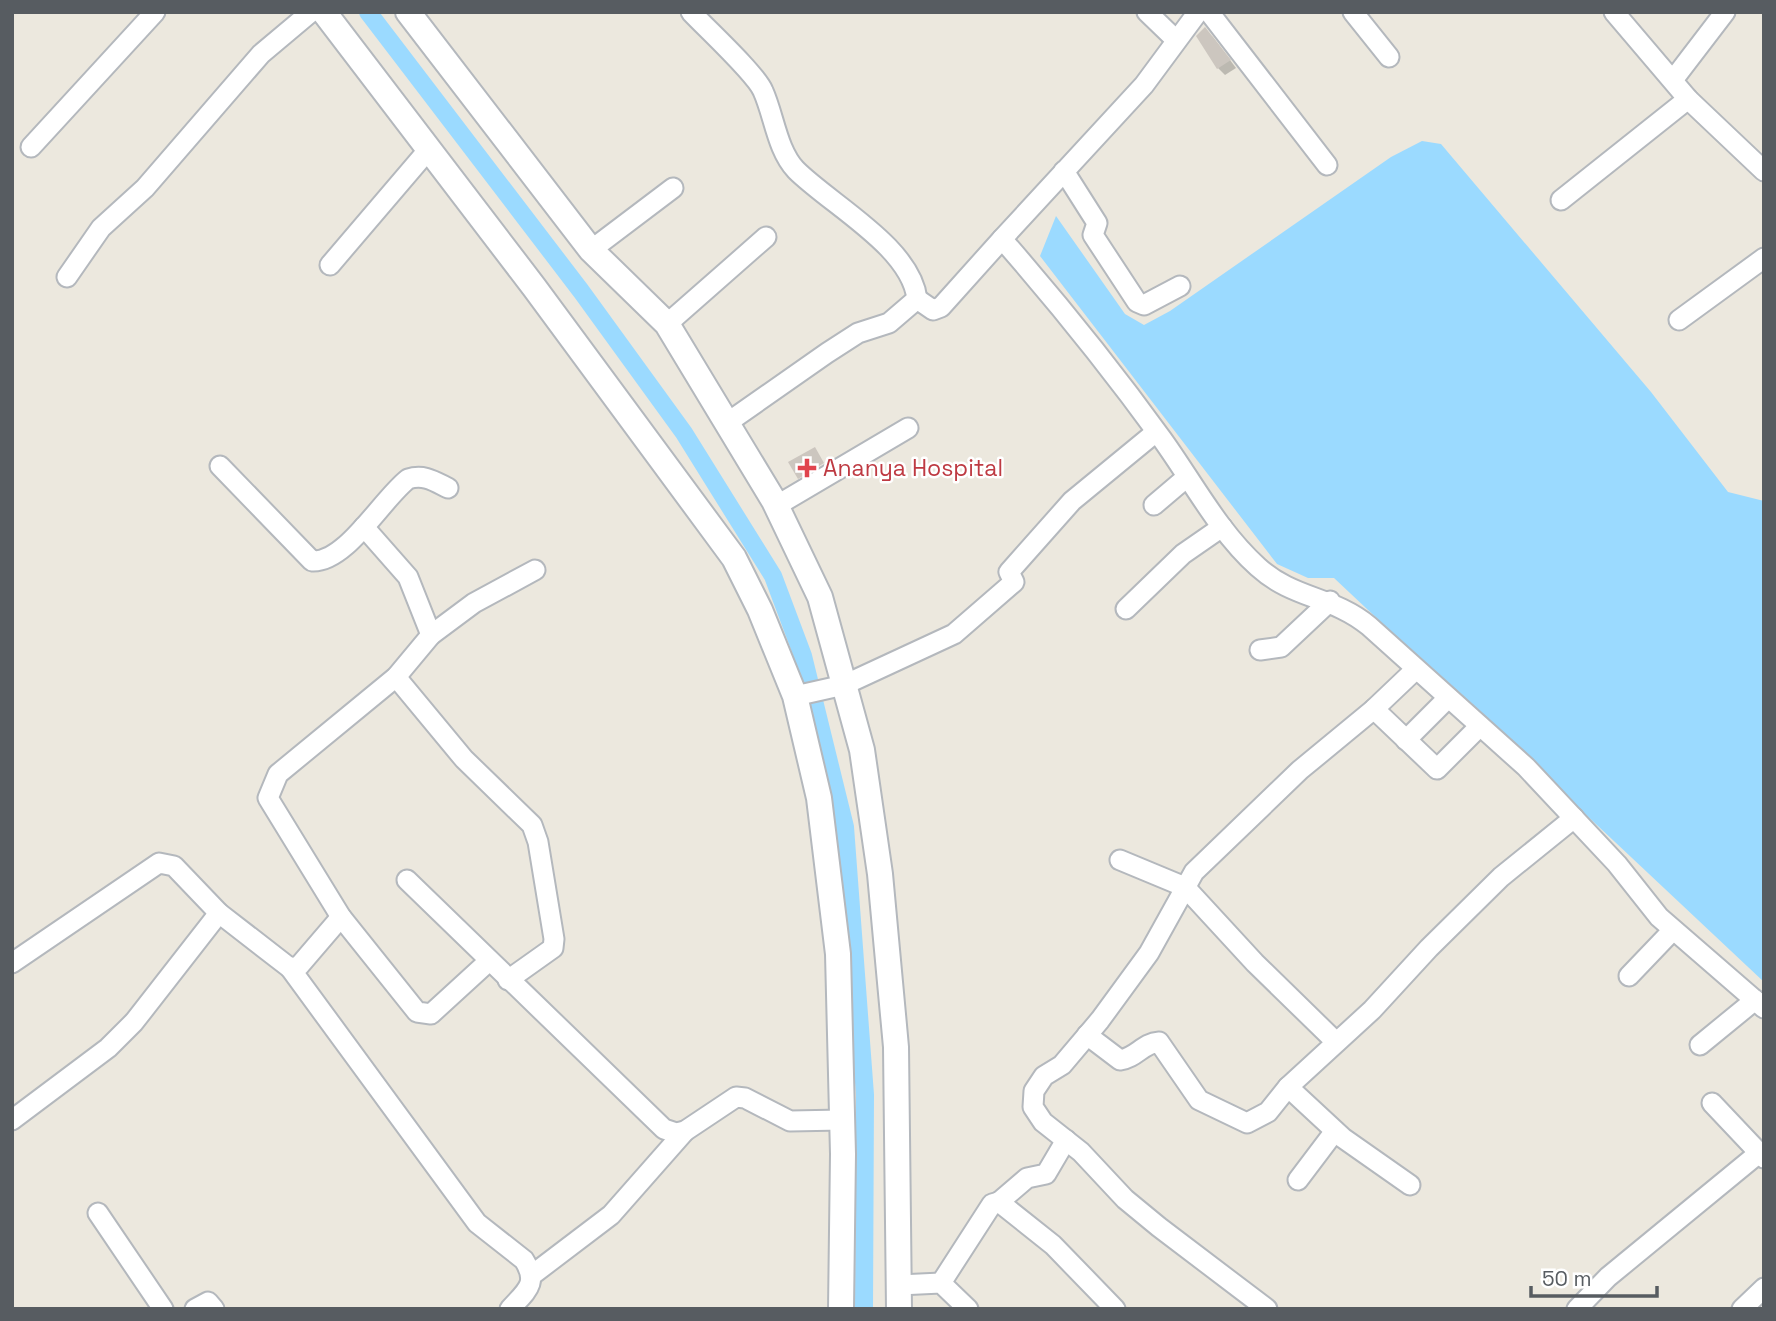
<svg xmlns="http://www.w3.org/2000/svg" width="1776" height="1321" font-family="'Space Grotesk',sans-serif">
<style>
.water{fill:#9bdaff}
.shadow{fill:#0003}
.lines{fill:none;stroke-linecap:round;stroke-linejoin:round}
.canal{stroke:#9bdaff;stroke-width:18}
.building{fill:#ccc6bf}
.minor-casing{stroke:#b4b8bd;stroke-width:23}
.tertiary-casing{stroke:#b4b8bd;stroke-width:28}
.minor{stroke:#fff;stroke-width:19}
.tertiary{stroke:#fff;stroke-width:24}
.health-dot{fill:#e0444e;stroke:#fff;stroke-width:2.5}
.labels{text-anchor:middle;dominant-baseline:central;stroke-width:5;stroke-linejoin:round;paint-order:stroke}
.health-label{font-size:23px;fill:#be3a42;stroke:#fff;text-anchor:start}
</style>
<rect width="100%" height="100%" fill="#ece8de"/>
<polygon class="water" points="1422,141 1441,144 1651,392 1728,492 1764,501 1764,982 1334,578 1308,578 1277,564 1040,256 1056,216 1125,314 1144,325 1170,311 1391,157"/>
<g class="shadow">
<polygon points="1212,36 1236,68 1225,75 1218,68"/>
<polygon points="826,464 830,471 806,485 801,479"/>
</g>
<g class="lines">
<polyline class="canal" points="368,12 581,291 684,433 773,576 803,656 845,827 865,1095 864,1309"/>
</g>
<g class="building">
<polygon points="1205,27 1231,60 1217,69 1196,36"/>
<polygon points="815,447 824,463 798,479 788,462"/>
</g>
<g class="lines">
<g class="minor-casing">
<g id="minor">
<path d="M691,12C707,29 756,74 763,91C774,115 777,150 796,170C831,205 911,247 917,299"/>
<polyline points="1147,12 1176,40"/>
<path d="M1198,12L1144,85L1002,239C1058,303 1112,370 1162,439C1193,482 1218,531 1258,567C1293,599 1333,596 1369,626L1526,767L1617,864L1659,917L1764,1008"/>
<polyline points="1209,12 1327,165"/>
<polyline points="1353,12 1389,57"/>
<polyline points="1614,12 1688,99 1764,171"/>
<polyline points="1673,80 1725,12"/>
<polyline points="31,147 155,12"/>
<polyline points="1064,171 1097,223 1093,235 1137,302 1144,305 1180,286"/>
<polyline points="1561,200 1688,99"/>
<polyline points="591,250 673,188"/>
<polyline points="330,265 429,149"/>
<polyline points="67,277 101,228 145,188 261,54 311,12"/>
<polyline points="1679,320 1764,258"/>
<polyline points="667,324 766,237"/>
<polyline points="727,423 827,353 858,333 889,323 917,299 933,310 941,307 1002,239"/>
<path d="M220,466L312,561C346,563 382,499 408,479C424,474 434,481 448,488"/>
<polyline points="1154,505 1187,477"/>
<polyline points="776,506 908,428"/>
<polyline points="364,527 408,577 431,635"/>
<polyline points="1126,609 1183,554 1222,527"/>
<polyline points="1260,650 1281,647 1330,601"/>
<polyline points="396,677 464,759 532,825 538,842 554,939 553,948 508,980"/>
<polyline points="795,696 844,685 954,634 1014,582 1009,572 1072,501 1156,432"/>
<polyline points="1374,709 1437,769 1480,726"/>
<polyline points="1406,740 1448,698"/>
<polyline points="1120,860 1185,887 1255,963 1336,1042"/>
<polyline points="407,880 664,1129 676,1133 685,1131 736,1097 745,1098 790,1121 842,1120"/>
<polyline points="489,961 431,1014 417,1012 341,917 268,798 278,774 396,677 431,635 474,603 535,570"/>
<polyline points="12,963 159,863 174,866 219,913 290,968 299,966 341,917"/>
<path d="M290,968L477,1223L524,1260C539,1284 526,1291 510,1309"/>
<polyline points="1629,976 1673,930"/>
<path d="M1087,1035L1120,1060C1136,1058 1143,1043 1159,1042L1199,1100L1247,1123L1268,1112L1288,1087L1372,1010L1429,948L1501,877L1574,818"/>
<polyline points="1700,1045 1755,1000"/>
<polyline points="1288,1087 1343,1138 1410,1185"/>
<polyline points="1712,1103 1764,1158"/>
<polyline points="12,1120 108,1048 134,1022 219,913"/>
<polyline points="1298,1180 1335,1131"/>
<polyline points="999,1202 1027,1178 1046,1174 1066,1140"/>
<polyline points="98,1213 163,1309"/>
<polyline points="532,1275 611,1215 685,1131"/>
<polyline points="941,1283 992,1204 999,1202 1053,1245 1115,1309"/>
<polyline points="899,1285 941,1283 968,1309"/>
<polyline points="195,1309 208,1302 214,1309"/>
<polyline points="1267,1309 1159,1227 1125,1199 1081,1152 1043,1122 1033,1107 1034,1091 1044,1076 1062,1065 1100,1020 1149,953 1194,872 1300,770 1374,709 1415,670"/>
<polyline points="1577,1309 1608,1277 1759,1153"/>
<polyline points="1742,1309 1764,1288"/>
</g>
</g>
<g class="tertiary-casing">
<g id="tertiary">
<polyline points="324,12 534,287 734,558 760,610 795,696 819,798 838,954 843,1154 841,1309"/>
<polyline points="408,12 591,250 667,324 774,501 820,597 862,750 880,874 896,1047 899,1309"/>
</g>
</g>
<use href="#minor" class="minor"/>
<use href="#tertiary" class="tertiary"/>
</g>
<path class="health-dot" d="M803.5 457.5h7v7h7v7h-7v7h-7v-7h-7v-7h7z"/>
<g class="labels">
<g class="health-label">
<text x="823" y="468">Ananya Hospital</text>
</g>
</g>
<rect width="1776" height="1321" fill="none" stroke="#575c61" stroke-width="28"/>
<path d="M1531 1286v10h126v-10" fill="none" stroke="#575c61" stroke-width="3.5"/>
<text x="1542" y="1286" font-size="21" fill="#575c61" stroke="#ffffff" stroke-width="5" paint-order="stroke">50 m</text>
</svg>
